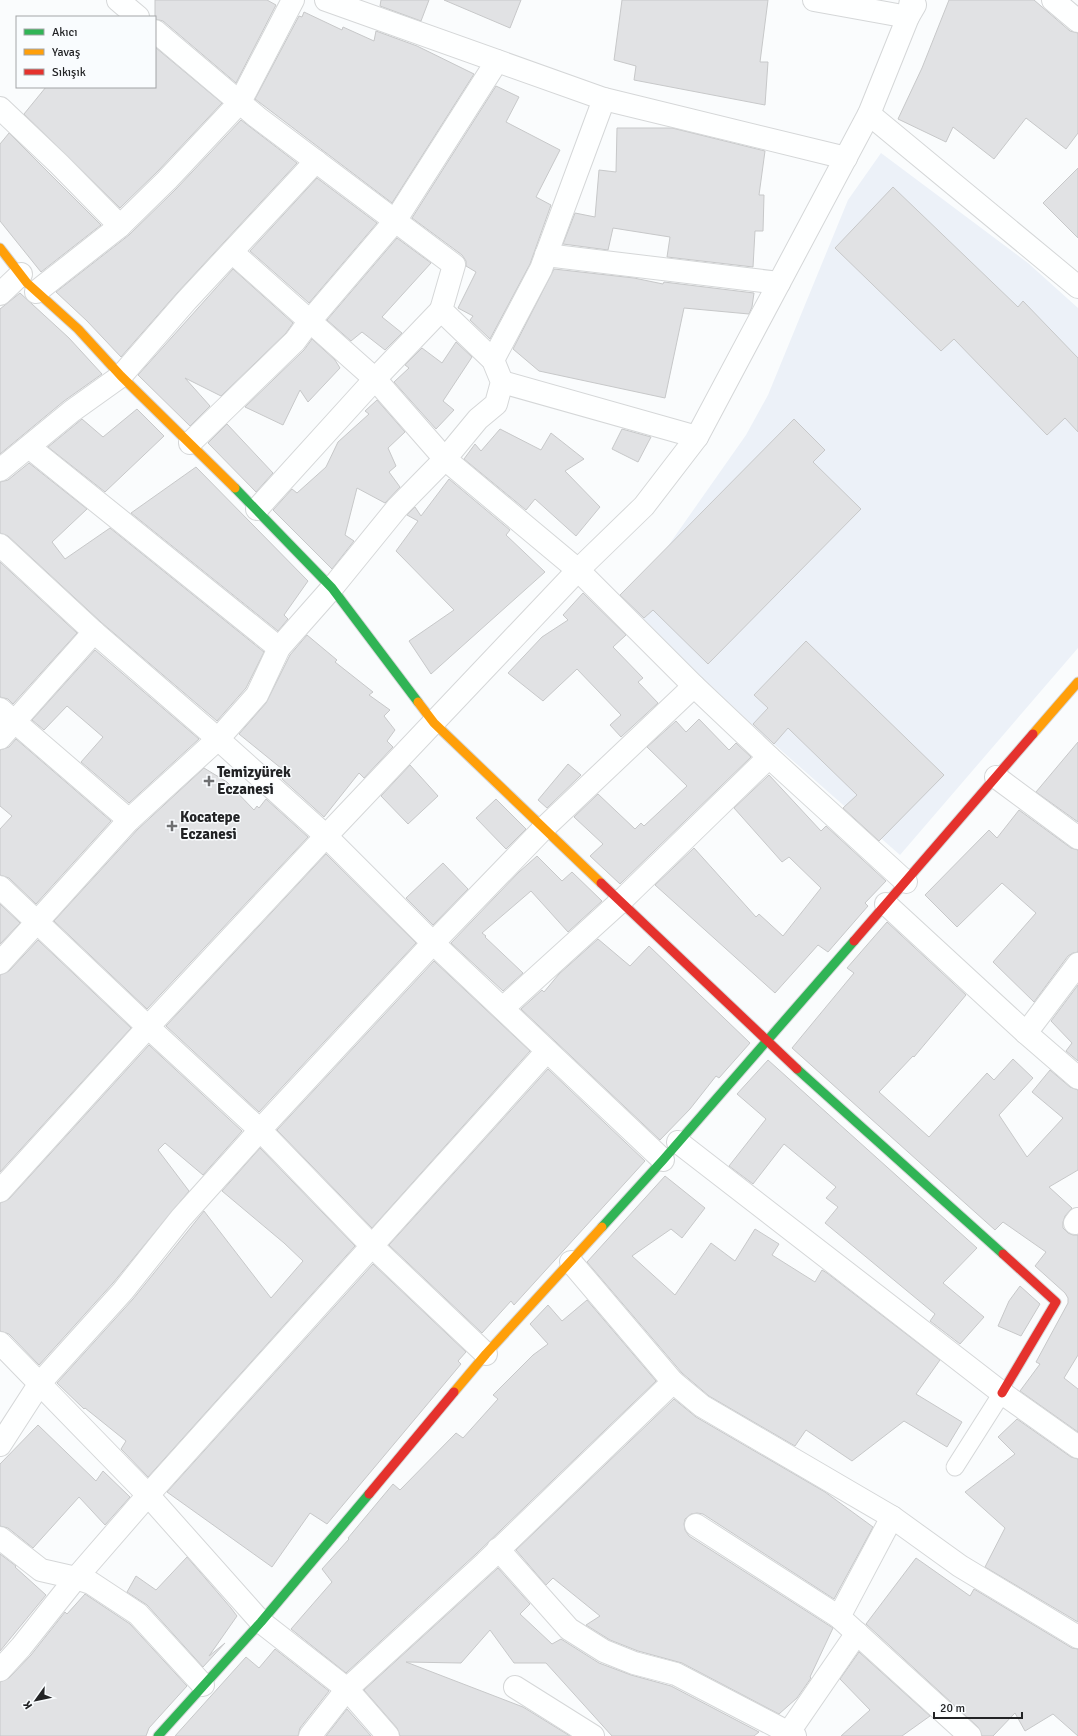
<svg xmlns="http://www.w3.org/2000/svg" width="1078" height="1736" font-family="Signika,sans-serif">
<style>
.built{fill:#ecf1f8}
.building{fill:#e1e2e4;stroke:#c7c8c9}
.lines{fill:none;stroke-linecap:round;stroke-linejoin:round}
.lane-casing{stroke:#d5d7d8;stroke-width:19}
.street-casing{stroke:#d5d7d8;stroke-width:24}
.fast-casing{stroke:#d5d7d8;stroke-width:11}
.slow-casing{stroke:#d5d7d8;stroke-width:11}
.jam-casing{stroke:#d5d7d8;stroke-width:11}
.lane{stroke:#feffff;stroke-width:17}
.street{stroke:#feffff;stroke-width:22}
.fast{stroke:#30b455;stroke-width:9}
.slow{stroke:#ff9f0a;stroke-width:9}
.jam{stroke:#e5322d;stroke-width:9}
.poi-dot{fill:#6e6f71;stroke:#f9fcfe;stroke-width:1.5}
.labels{text-anchor:middle;dominant-baseline:central;stroke-width:3;stroke-linejoin:round;paint-order:stroke}
.poi-label{font-size:15px;font-weight:bold;fill:#222325;stroke:#f9fcfe;text-anchor:start}
</style>
<rect width="100%" height="100%" fill="#fafcfd"/>
<polygon class="built" points="881,153 1028,263 1078,308 1078,648 900,855 717,694 628,603 746,435 768,395 848,200"/>
<g class="building">
<polygon points="155,0 267,0 276,5 236,83 163,21 155,19"/>
<polygon points="381,0 429,0 421,21 380,6"/>
<polygon points="444,0 521,0 510,28"/>
<polygon points="622,0 768,0 760,62 768,62 765,105 634,80 636,66 614,60"/>
<polygon points="949,0 1034,0 1070,31 1078,33 1078,133 1066,149 1026,118 994,159 953,127 946,142 898,119 922,68"/>
<polygon points="304,12 342,30 343,27 374,41 376,31 417,46 474,74 392,203 255,99 299,16 302,17"/>
<polygon points="155,47 222,103 158,171 120,208 24,114 46,87 155,87"/>
<polygon points="496,86 519,97 506,122 560,150 536,197 551,205 530,264 490,339 470,320 473,316 458,308 476,272 466,266 466,261 462,255 412,218"/>
<polygon points="241,120 297,163 178,292 121,357 87,321 56,292 129,235 176,189"/>
<polygon points="617,128 672,128 765,151 759,195 764,195 763,231 755,231 753,267 667,257 670,237 613,228 608,250 563,244 575,213 595,217 599,170 616,172"/>
<polygon points="9,133 101,225 41,272 0,221 0,144"/>
<polygon points="1078,168 1078,238 1043,203"/>
<polygon points="317,178 377,223 309,303 250,251"/>
<polygon points="893,187 1018,307 1023,301 1078,358 1078,432 1065,418 1047,435 954,339 941,351 835,248"/>
<polygon points="397,238 431,263 382,317 402,333 385,350 362,332 351,341 327,320"/>
<polygon points="233,269 293,323 286,333 221,396 185,378 210,406 190,426 138,375"/>
<polygon points="554,269 634,278 663,284 664,282 754,293 752,307 749,314 684,308 665,398 539,371 513,349"/>
<polygon points="20,293 69,338 102,374 64,401 0,454 0,309"/>
<polygon points="312,339 335,360 340,368 308,402 300,390 283,425 245,407 304,350"/>
<polygon points="456,342 472,357 443,401 454,410 436,429 394,382 409,368 405,365 422,348 442,363"/>
<polygon points="377,400 405,432 388,448 396,466 389,472 400,487 385,503 357,488 345,535 354,541 332,569 273,510 292,489 297,493 326,467 338,442 369,414 365,411"/>
<polygon points="137,409 164,436 105,492 48,447 82,419 103,437"/>
<polygon points="794,419 825,450 813,462 861,509 708,664 653,610 644,618 620,595"/>
<polygon points="227,424 273,473 256,492 208,443"/>
<polygon points="500,429 541,450 551,433 584,459 565,471 600,507 576,536 535,499 526,510 464,459 475,444 481,451"/>
<polygon points="622,429 651,437 638,462 612,449"/>
<polygon points="29,463 87,509 52,542 65,559 110,528 264,652 246,688 217,721 102,623 8,536 0,533 0,482 8,480"/>
<polygon points="196,467 308,581 284,615 288,619 278,631 131,513"/>
<polygon points="449,479 510,530 506,535 545,572 431,674 409,641 454,610 396,551 418,521 407,515 415,507 421,516"/>
<polygon points="0,562 77,633 13,704 8,699 0,697"/>
<polygon points="583,593 626,635 613,647 643,678 638,682 658,703 621,737 610,725 621,715 577,669 543,701 508,673 542,637 568,620 563,615"/>
<polygon points="307,635 337,660 335,662 373,692 369,695 390,710 384,716 395,730 387,741 393,747 364,778 359,773 324,817 282,779 287,773 239,734 266,703 290,655"/>
<polygon points="806,641 944,775 879,841 843,808 857,795 788,728 774,744 753,724 768,708 754,695"/>
<polygon points="95,650 199,739 129,803 81,762 103,737 67,706 44,730 32,720"/>
<polygon points="699,719 729,750 736,743 751,757 620,884 590,856 603,844 574,817 598,794 635,829 641,823 644,826 687,786 647,747 676,721 686,732"/>
<polygon points="16,739 111,821 36,904 9,878 0,875 0,829 12,816 0,806 0,750 9,747"/>
<polygon points="1078,742 1078,822 1036,792"/>
<polygon points="568,764 581,775 547,808 538,800"/>
<polygon points="410,765 438,796 408,824 381,796"/>
<polygon points="204,768 227,782 254,810 257,806 259,808 266,799 308,837 147,1009 54,921 138,829"/>
<polygon points="769,775 821,831 826,826 886,881 865,903 868,906 828,952 818,945 775,993 655,885 694,848 756,917 759,914 783,936 821,888 789,857 782,862 734,808"/>
<polygon points="496,799 526,829 506,849 476,818"/>
<polygon points="1019,810 1071,848 1078,850 1078,952 1073,953 1068,956 1034,1002 993,962 1036,913 1002,883 957,927 925,895 989,830 997,838"/>
<polygon points="326,854 416,943 259,1112 166,1026"/>
<polygon points="537,856 562,881 572,872 602,901 568,932 531,891 482,933 486,936 485,937 523,973 503,991 451,943 519,872"/>
<polygon points="443,863 468,889 433,925 406,898"/>
<polygon points="0,904 20,923 0,944"/>
<polygon points="887,922 966,995 914,1057 913,1056 879,1092 929,1137 987,1073 994,1080 1013,1059 1033,1078 999,1115 1027,1157 1063,1118 1032,1092 1050,1070 1070,1087 1078,1090 1078,1170 1049,1187 1072,1208 1065,1216 1063,1222 1063,1228 1068,1233 1073,1235 1078,1235 1078,1355 1064,1378 1078,1389 1078,1432 1020,1391 1040,1364 1036,1362 1068,1303 1068,1298 1065,1293 1035,1266 1046,1252 1003,1222 995,1230 792,1048 854,973 847,968"/>
<polygon points="598,939 630,966 649,946 750,1043 719,1078 716,1076 690,1109 660,1140 521,1009 542,990 544,992 559,974"/>
<polygon points="38,940 131,1028 0,1172 0,975 9,971"/>
<polygon points="434,961 530,1051 372,1228 277,1130"/>
<polygon points="1078,985 1078,1061 1066,1051 1072,1043 1051,1021"/>
<polygon points="149,1045 242,1131 203,1175 165,1143 158,1150 189,1191 113,1283 39,1365 9,1334 0,1331 0,1203 9,1199"/>
<polygon points="768,1060 977,1248 943,1283 984,1317 960,1344 930,1321 935,1314 825,1223 838,1207 826,1198 836,1187 784,1144 753,1184 729,1166 766,1119 737,1094"/>
<polygon points="548,1069 645,1161 514,1305 511,1301 482,1333 389,1245"/>
<polygon points="260,1148 355,1246 148,1477 121,1449 126,1441 85,1408 84,1409 57,1383 133,1299 204,1211 271,1298 303,1261 284,1243 222,1191"/>
<polygon points="665,1176 705,1208 682,1238 671,1229 632,1256 675,1295 711,1243 735,1261 755,1229 779,1244 772,1255 815,1282 822,1270 827,1273 940,1360 916,1394 962,1422 947,1447 904,1421 852,1461 806,1430 795,1446 709,1396 682,1373 587,1262"/>
<polygon points="373,1264 466,1352 458,1361 461,1364 327,1524 310,1513 272,1567 167,1492"/>
<polygon points="1020,1286 1040,1304 1021,1336 998,1326 1009,1301"/>
<polygon points="587,1300 656,1381 476,1554 346,1673 291,1629 332,1582 322,1569 349,1539 348,1538 393,1484 400,1490 456,1433 463,1438 498,1399 493,1395 533,1355 548,1344 530,1324 548,1305 562,1321"/>
<polygon points="674,1399 696,1417 825,1492 873,1527 834,1599 703,1514 697,1513 691,1514 685,1519 684,1524 685,1530 689,1536 833,1628 810,1677 811,1678 797,1698 779,1714 682,1663 638,1651 610,1640 586,1625 600,1616 553,1578 546,1585 516,1550"/>
<polygon points="1017,1419 1071,1457 1078,1459 1078,1622 985,1567 1005,1528 965,1492 1015,1454 998,1437"/>
<polygon points="38,1425 96,1481 103,1471 130,1497 105,1525 79,1497 33,1548 8,1528 0,1526 0,1464"/>
<polygon points="0,1554 16,1566 15,1567 46,1595 0,1651"/>
<polygon points="187,1557 231,1608 237,1616 209,1656 225,1643 203,1667 147,1605 127,1592 136,1576 156,1590"/>
<polygon points="916,1558 970,1596 974,1589 1072,1648 1078,1649 1078,1736 1053,1714 1025,1731 1015,1713 993,1736 982,1736 978,1727 866,1624"/>
<polygon points="498,1568 530,1604 520,1614 552,1644 561,1639 599,1663 631,1675 671,1686 759,1732 754,1736 612,1736 546,1663 514,1663 490,1630 461,1663 406,1662 523,1707 570,1736 400,1736 397,1728 364,1690"/>
<polygon points="85,1594 130,1624 187,1686 149,1728 146,1736 0,1736 0,1682 9,1678 31,1655 65,1612 67,1614"/>
<polygon points="275,1649 329,1691 300,1728 298,1736 175,1736 246,1657 259,1668"/>
<polygon points="859,1652 930,1716 902,1736 841,1736 870,1710 840,1679"/>
<polygon points="347,1709 371,1736 326,1736"/>
</g>
<g class="lines">
<g class="lane-casing">
<polyline id="lane" points="955,1467 1002,1393"/>
</g>
<g class="street-casing">
<g id="street">
<polyline points="118,0 138,17"/>
<polyline points="326,0 604,99 846,158"/>
<polyline points="814,0 908,17 915,5"/>
<polyline points="1053,0 1078,21"/>
<polyline points="0,108 59,164 120,226"/>
<polyline points="869,114 1078,287"/>
<polyline points="232,252 375,379 445,459 578,570 694,686 769,757 906,882"/>
<polyline points="546,255 779,283"/>
<polyline points="36,292 120,226 167,180 240,102 293,0"/>
<polyline points="0,294 21,274"/>
<polyline points="493,360 541,269 604,99"/>
<polyline points="502,382 697,437"/>
<polyline points="190,443 295,341 309,322 395,221 497,61"/>
<polyline points="29,447 279,648"/>
<polyline points="0,470 72,411 121,376 187,300 316,161"/>
<polyline points="257,509 375,379 441,310"/>
<polyline points="0,545 94,632 218,739 326,836 433,943 663,1160"/>
<polyline points="0,709 129,820"/>
<polyline points="0,738 94,632"/>
<polyline points="996,777 1078,838"/>
<polyline points="0,887 148,1027 260,1130 372,1246 486,1354"/>
<polyline points="886,904 1026,1033 1078,1078"/>
<polyline points="0,963 129,820 218,739 257,695 279,648 332,588 397,508 445,459 478,419 496,404 502,382 493,360 441,310 454,265 257,117 155,31"/>
<polyline points="503,1008 621,901 769,757"/>
<polyline points="1026,1033 1078,964"/>
<polyline points="678,1142 1002,1393 1078,1447"/>
<polyline points="0,1191 148,1027 326,836 578,570 644,506 697,437 869,114 908,17 911,0"/>
<polyline points="1075,1223 1078,1219"/>
<polyline points="571,1262 673,1382 702,1406 892,1517 960,1566 1078,1637"/>
<polyline points="0,1343 148,1495 261,1622 347,1689 388,1736"/>
<polyline points="0,1445 40,1383 123,1291 181,1218 260,1130 433,943 544,828 694,686"/>
<polyline points="696,1525 839,1617 970,1736"/>
<polyline points="0,1538 41,1570 76,1578 91,1583 138,1614 203,1685"/>
<polyline points="498,1549 569,1629 604,1651 634,1663 676,1674 795,1736"/>
<polyline points="839,1617 892,1517"/>
<polyline points="0,1670 21,1647 76,1578 148,1495 547,1051"/>
<polyline points="515,1687 593,1736"/>
<polyline points="789,1732 857,1633"/>
<polyline points="310,1736 347,1689 485,1563 673,1382"/>
</g>
</g>
<g class="fast-casing">
<g id="fast">
<polyline points="235,488 332,588 418,702"/>
<polyline points="797,1069 1003,1254"/>
<polyline points="602,1227 663,1160 854,941"/>
<polyline points="158,1736 261,1622 369,1494"/>
</g>
</g>
<g class="slow-casing">
<g id="slow">
<polyline points="0,248 27,283 78,329 121,376 235,488"/>
<polyline points="418,702 434,723 601,883"/>
<polyline points="1033,734 1078,682"/>
<polyline points="454,1392 486,1354 602,1227"/>
</g>
</g>
<g class="jam-casing">
<g id="jam">
<polyline points="601,883 797,1069"/>
<polyline points="854,941 1033,734"/>
<polyline points="1002,1393 1056,1302 1003,1254"/>
<polyline points="369,1494 454,1392"/>
</g>
</g>
<use href="#lane" class="lane"/>
<use href="#street" class="street"/>
<use href="#fast" class="fast"/>
<use href="#slow" class="slow"/>
<use href="#jam" class="jam"/>
</g>
<g class="poi-dot">
<path d="M207 775h4v4h4v4h-4v4h-4v-4h-4v-4h4z"/>
<path d="M170 820h4v4h4v4h-4v4h-4v-4h-4v-4h4z"/>
</g>
<g class="labels">
<g class="poi-label">
<text x="217" y="772">Temizyürek<tspan x="217" dy="17">Eczanesi</tspan></text>
<text x="180" y="817">Kocatepe<tspan x="180" dy="17">Eczanesi</tspan></text>
</g>
</g>
<rect x="16" y="16" width="140" height="72" fill="#f9fcfe" stroke="#a3a5a7"/>
<rect x="24" y="29" width="20" height="6" fill="#30b455" stroke="#a3a5a7"/>
<text x="52" y="36" font-size="12" fill="#222325">Akıcı</text>
<rect x="24" y="49" width="20" height="6" fill="#ff9f0a" stroke="#a3a5a7"/>
<text x="52" y="56" font-size="12" fill="#222325">Yavaş</text>
<rect x="24" y="69" width="20" height="6" fill="#e5322d" stroke="#a3a5a7"/>
<text x="52" y="76" font-size="12" fill="#222325">Sıkışık</text>
<g transform="translate(36 1700) rotate(237)" stroke="#f9fcfe" stroke-width="3" paint-order="stroke">
<path d="M0-3L7 15L0 10L-7 15Z" fill="#222325"/>
<text y="-6" font-size="11" font-weight="bold" text-anchor="middle" fill="#222325">K</text>
</g>
<path d="M934 1712v6h88v-6" fill="none" stroke="#222325" stroke-width="2"/>
<text x="940" y="1712" font-size="12" fill="#222325" stroke="#f9fcfe" stroke-width="3" paint-order="stroke">20 m</text>
</svg>
